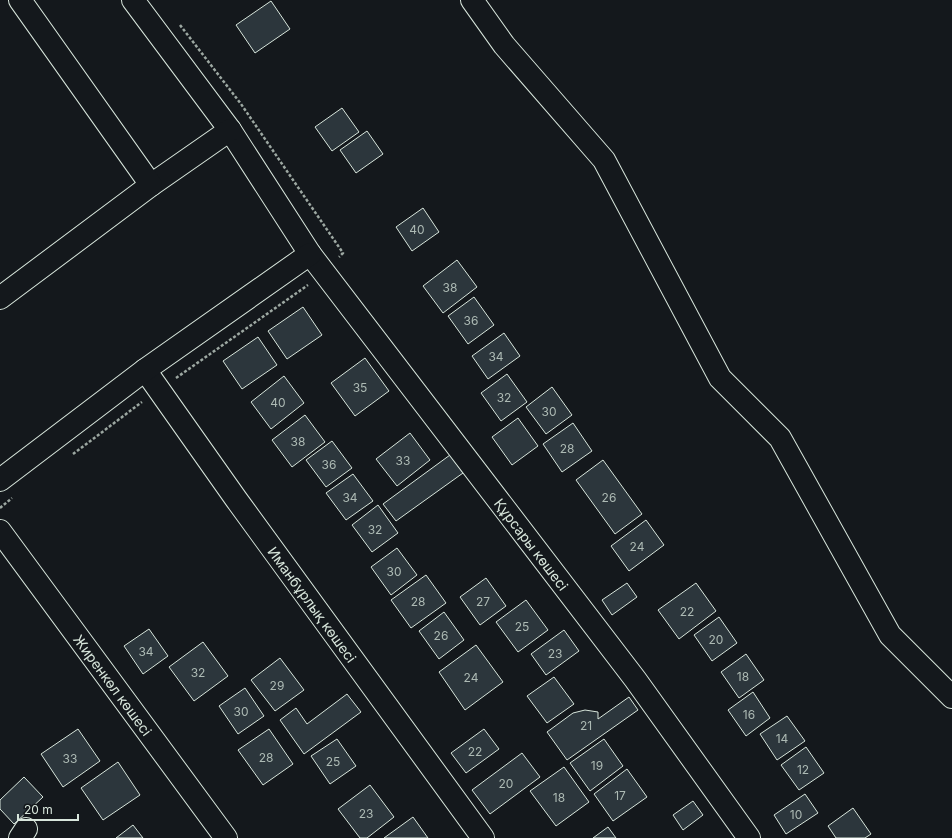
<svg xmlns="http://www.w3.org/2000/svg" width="952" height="838" font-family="Inter,sans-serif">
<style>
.building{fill:#2c363c;stroke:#d8e6dc}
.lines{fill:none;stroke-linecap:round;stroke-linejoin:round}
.minor-casing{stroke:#d8e6dc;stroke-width:24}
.path{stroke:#9da8a2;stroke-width:2.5;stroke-dasharray:3 2;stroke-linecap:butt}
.minor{stroke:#14181c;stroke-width:22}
.labels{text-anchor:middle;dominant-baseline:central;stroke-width:3;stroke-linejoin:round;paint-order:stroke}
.number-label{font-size:12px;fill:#adbab4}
.street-label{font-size:14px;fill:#d8e6dc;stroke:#14181c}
</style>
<rect width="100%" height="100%" fill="#14181c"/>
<g class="building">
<polygon points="271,1 290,29 255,53 236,25"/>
<polygon points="342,108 359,132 332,151 315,127"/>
<polygon points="367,131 383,154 356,173 340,150"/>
<polygon points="423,208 439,232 412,251 396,227"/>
<polygon points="457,260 477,287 443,313 423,286"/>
<polygon points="474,297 494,325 468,344 448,316"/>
<polygon points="303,307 322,335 287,359 268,331"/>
<polygon points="504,333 520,356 488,379 472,356"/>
<polygon points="258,337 277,365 242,389 223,361"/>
<polygon points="365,358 389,391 355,416 331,383"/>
<polygon points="507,374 527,402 501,421 481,393"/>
<polygon points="284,376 304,403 271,429 251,402"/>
<polygon points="552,387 572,415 546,434 526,407"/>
<polygon points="305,415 325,442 292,467 272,440"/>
<polygon points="518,418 538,446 512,465 492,437"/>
<polygon points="573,423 592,451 562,472 543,444"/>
<polygon points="410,433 430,460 397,486 376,459"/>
<polygon points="332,441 352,468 326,487 306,460"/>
<polygon points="450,455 463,473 396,521 383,504"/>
<polygon points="603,460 642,514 615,534 576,480"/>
<polygon points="353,474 373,501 346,520 326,493"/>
<polygon points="378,505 398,533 372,552 352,525"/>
<polygon points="646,520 664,545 629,571 611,546"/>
<polygon points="397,548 417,575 391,595 371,567"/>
<polygon points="426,575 446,603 411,628 391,600"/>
<polygon points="486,578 506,606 480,625 460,597"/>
<polygon points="627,583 637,597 612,615 602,600"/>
<polygon points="696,583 716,611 679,639 658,610"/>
<polygon points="526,600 548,630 518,652 496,622"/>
<polygon points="444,612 464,640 439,659 419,631"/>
<polygon points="719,617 737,643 712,661 694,635"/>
<polygon points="149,629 168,656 143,674 124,646"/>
<polygon points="564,630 579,651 546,675 531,654"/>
<polygon points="203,642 228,676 194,701 169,667"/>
<polygon points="476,645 503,682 465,710 439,672"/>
<polygon points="746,654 764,680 739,698 721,672"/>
<polygon points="280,658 304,690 275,711 251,680"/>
<polygon points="554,677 574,704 547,723 527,696"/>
<polygon points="245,688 264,716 238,734 219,706"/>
<polygon points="753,692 770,718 746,736 728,710"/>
<polygon points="347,694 361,712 304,754 280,720 296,708 307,724"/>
<polygon points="629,697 638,710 567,760 547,732 573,713 585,710 598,712 598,719"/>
<polygon points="787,716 805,741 777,760 760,734"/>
<polygon points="78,729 100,761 63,787 41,754"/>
<polygon points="269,729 293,764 263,785 238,750"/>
<polygon points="484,729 499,749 466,773 451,753"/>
<polygon points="337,739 356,766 330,784 311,756"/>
<polygon points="604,739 623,766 590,791 570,763"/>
<polygon points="806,747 824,773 799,790 781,765"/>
<polygon points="522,753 540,777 490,814 472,790"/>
<polygon points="118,762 140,795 103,820 81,788"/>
<polygon points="564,767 589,802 556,826 530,791"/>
<polygon points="627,769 647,797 613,821 594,794"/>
<polygon points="24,777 43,797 14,824 0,809 0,800"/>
<polygon points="370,785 394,817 367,838 360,838 338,809"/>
<polygon points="805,794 818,813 786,834 774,815"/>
<polygon points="693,801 703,815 683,830 673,815"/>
<polygon points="853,808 871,834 865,838 836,838 828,826"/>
<polygon points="413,817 428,838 384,838"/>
<polygon points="133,825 143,838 116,838"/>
<polygon points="608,827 616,838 593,838"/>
</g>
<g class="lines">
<g class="minor-casing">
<g id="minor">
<path id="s1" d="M133,0L230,130L310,254L635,679L749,838"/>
<polyline points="472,0 504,45 604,160 720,378 780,438 890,635 952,697"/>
<polyline points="151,185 230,130"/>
<polyline points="0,298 151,185 20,0"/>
<path id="s2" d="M145,370L236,499L483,838"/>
<polyline points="0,480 145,370 310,254"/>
<path id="s3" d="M0,531L226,838"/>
<polyline points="20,838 26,829"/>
</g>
</g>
<g class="path">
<polyline points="180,25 241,104 343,253 339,257"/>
<polyline points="176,378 308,285"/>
<polyline points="73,454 142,402"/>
<polyline points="0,508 12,498"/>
</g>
<use href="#minor" class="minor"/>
</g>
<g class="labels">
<g class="number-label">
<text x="417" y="229">40</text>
<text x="450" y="287">38</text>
<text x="471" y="320">36</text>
<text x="496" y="356">34</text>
<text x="360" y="387">35</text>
<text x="504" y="397">32</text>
<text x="278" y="402">40</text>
<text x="549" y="411">30</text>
<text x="298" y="441">38</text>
<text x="567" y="448">28</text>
<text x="403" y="460">33</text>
<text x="329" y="464">36</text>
<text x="350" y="497">34</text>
<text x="609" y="497">26</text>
<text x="375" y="529">32</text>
<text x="637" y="546">24</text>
<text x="394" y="571">30</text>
<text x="418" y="601">28</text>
<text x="483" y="601">27</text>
<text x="687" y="611">22</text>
<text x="522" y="626">25</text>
<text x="441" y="635">26</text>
<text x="716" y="639">20</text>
<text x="146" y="651">34</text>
<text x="555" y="653">23</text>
<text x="198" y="672">32</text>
<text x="743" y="676">18</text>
<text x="471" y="677">24</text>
<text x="277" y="685">29</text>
<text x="241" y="711">30</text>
<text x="749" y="714">16</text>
<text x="586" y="725">21</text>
<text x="782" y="738">14</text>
<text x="475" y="751">22</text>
<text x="266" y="757">28</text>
<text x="70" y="758">33</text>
<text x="333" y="761">25</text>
<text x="597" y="765">19</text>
<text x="803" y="769">12</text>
<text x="506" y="783">20</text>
<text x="620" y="795">17</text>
<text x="559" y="797">18</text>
<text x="366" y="813">23</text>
<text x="796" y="814">10</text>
</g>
<g class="street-label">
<text stroke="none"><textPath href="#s1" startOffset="675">Құрсары көшесі</textPath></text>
<text stroke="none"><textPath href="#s2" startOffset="288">Иманбұрлық көшесі</textPath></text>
<text stroke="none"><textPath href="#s3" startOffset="191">Жиренкөл көшесі</textPath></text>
</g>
</g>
<path d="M18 814v6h60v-6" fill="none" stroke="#d8e6dc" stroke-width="2"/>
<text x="24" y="814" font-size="12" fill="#d8e6dc" stroke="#14181c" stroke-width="3" paint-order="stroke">20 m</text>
</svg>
